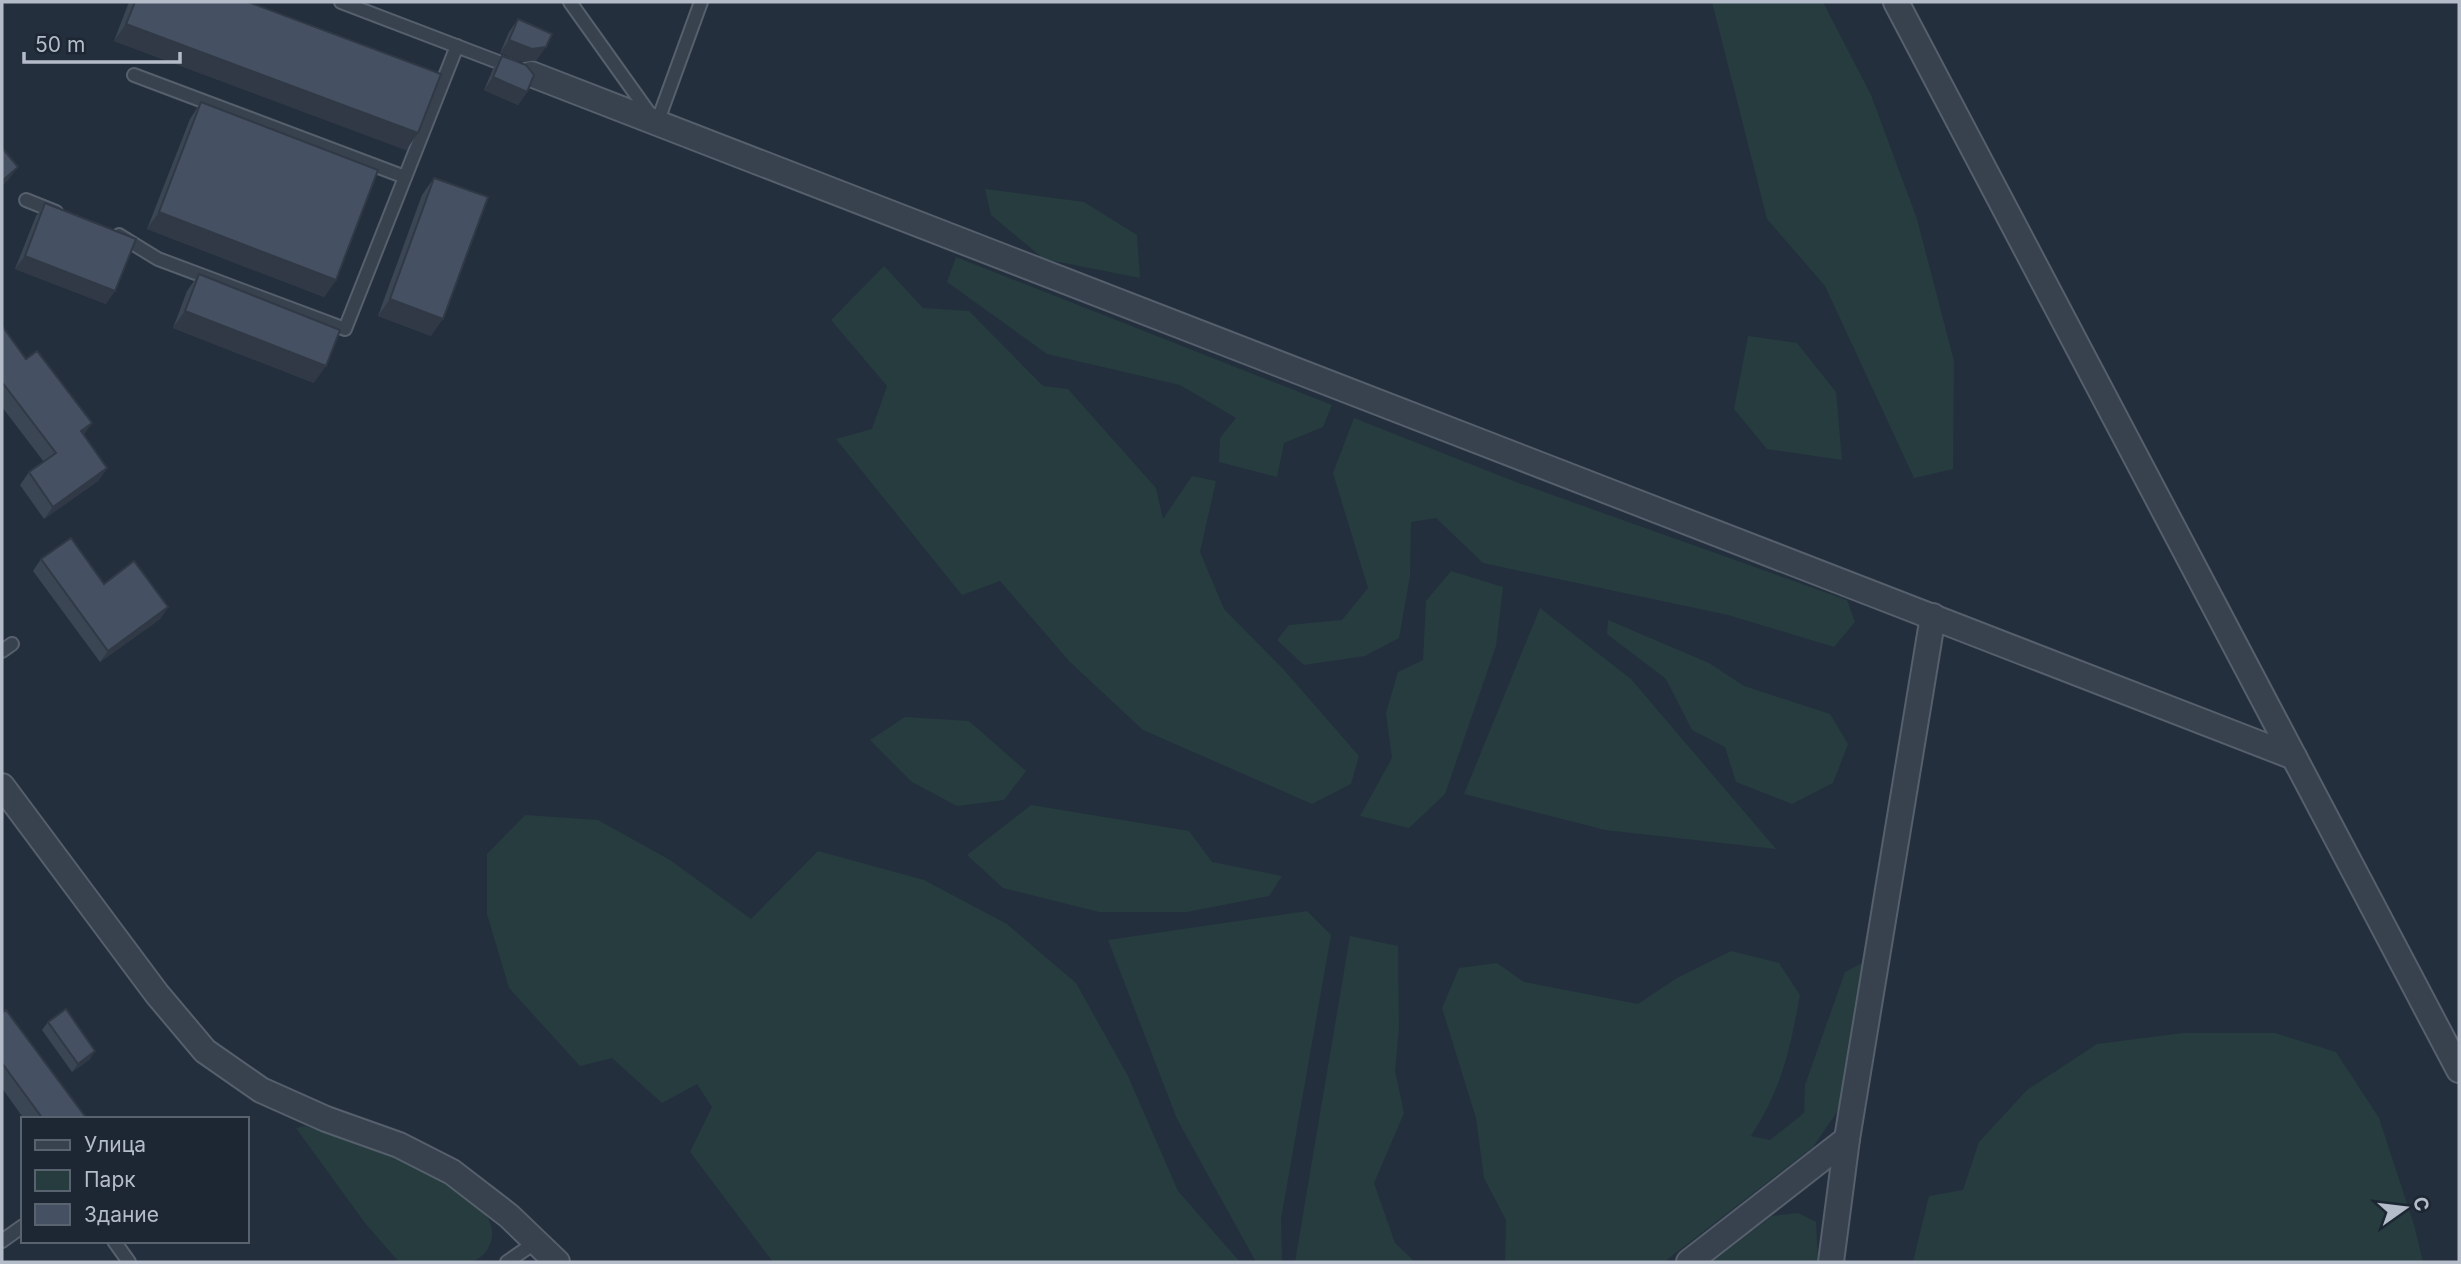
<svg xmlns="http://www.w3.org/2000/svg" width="2461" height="1264" font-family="Inter,sans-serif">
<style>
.green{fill:#263c3f}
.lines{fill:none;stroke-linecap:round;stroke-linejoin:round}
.service-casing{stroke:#565f6c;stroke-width:16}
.minor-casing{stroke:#565f6c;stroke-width:28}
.service{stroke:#38414e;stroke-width:12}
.minor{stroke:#38414e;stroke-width:24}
.wall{fill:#3b4654}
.shaded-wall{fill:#303945}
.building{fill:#455162;stroke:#303945;stroke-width:2}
</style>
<rect width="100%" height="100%" fill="#242f3e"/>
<g class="green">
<polygon points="1712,2 1823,2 1871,95 1917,219 1954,361 1953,469 1914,478 1825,286 1767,219"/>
<polygon points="985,189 1084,202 1137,235 1140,278 1044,259 991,215"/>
<polygon points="956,257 1332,405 1323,427 1284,443 1277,477 1219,462 1220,438 1236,418 1180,385 1047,354 947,282"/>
<polygon points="884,266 923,308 969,311 1043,386 1068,389 1156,488 1163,519 1192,476 1216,481 1200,552 1224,609 1284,670 1359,756 1351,784 1312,804 1143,730 1070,662 1000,581 962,595 836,439 872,429 887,386 831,320"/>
<polygon points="1748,336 1797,343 1836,392 1842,460 1767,449 1734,409"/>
<polygon points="1354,418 1516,482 1847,600 1855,622 1834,647 1728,615 1483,563 1436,518 1411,522 1410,576 1399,638 1365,656 1304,665 1277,640 1289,625 1342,620 1368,588 1333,473"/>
<polygon points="1451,571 1503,587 1496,646 1445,794 1409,828 1360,816 1392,758 1386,713 1398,672 1423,660 1426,601"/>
<polygon points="1540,608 1631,679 1776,849 1605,830 1464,794"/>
<polygon points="1608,620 1709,663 1744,686 1830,714 1848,744 1833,783 1792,804 1736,782 1725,747 1692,730 1666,679 1607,634"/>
<polygon points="905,717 969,721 1026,771 1004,800 957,806 912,782 870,740"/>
<polygon points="1031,805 1189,831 1212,862 1282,876 1269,896 1187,912 1099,912 1003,888 967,855"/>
<polygon points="525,815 598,820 670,860 751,919 818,851 924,880 1007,924 1076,983 1128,1076 1178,1191 1240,1262 773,1262 690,1152 712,1107 697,1084 662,1103 612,1058 580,1066 509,988 487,914 487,854"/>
<polygon points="1307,911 1331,935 1281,1219 1282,1262 1256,1262 1177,1119 1108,940"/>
<polygon points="1350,936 1398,946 1399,1029 1395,1071 1404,1113 1374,1183 1395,1243 1415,1262 1295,1262"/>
<path d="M1731,951L1779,963L1800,995C1790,1050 1782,1088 1751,1136L1770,1140L1804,1113L1805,1085L1845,972L1862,963L1843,1103L1813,1147L1664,1262H1505L1506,1220L1484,1178L1476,1118L1442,1008L1459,968L1497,963L1524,982L1638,1004L1677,978Z"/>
<polygon points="2183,1033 2275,1033 2336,1052 2379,1118 2414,1225 2423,1262 1913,1262 1929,1196 1963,1190 1979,1142 2027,1090 2097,1044"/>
<path d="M305,1126C347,1139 419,1163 455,1187C476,1200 504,1224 487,1250C483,1256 476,1261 470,1262C447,1264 422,1262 399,1262L365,1223L296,1128Z"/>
<polygon points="1798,1213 1816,1222 1818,1262 1712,1262 1772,1216"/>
</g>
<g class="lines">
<g class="service-casing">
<g id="service">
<polyline points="341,2 514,68"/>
<polyline points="570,2 652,117"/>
<polyline points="134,75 405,177"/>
<polyline points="657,123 701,2"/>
<polyline points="26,200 56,212"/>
<polyline points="119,235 158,259 345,329 457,46"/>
<polyline points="2,651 12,644"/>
<polyline points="2,1241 23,1226"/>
<polyline points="114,1241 129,1262"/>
<polyline points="507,1262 536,1242"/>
</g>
</g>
<g class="minor-casing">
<g id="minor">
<polyline points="1896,2 2459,1070"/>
<polyline points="531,74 2294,757"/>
<polyline points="2,786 157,994 205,1051 261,1090 326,1119 399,1145 452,1172 509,1216 557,1262"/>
<polyline points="1689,1262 1847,1139"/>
<polyline points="1831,1262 1847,1139 1933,616"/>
</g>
</g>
<use href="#service" class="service"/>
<use href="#minor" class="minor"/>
</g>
<g class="wall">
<polygon points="129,2 248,2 418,133 406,150 114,41"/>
<polygon points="518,19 537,60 523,62 500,53 509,32"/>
<polygon points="502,56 527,92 518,105 484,90 493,69"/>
<polygon points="201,102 336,280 324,297 147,229 190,119"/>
<polygon points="434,178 431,336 378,316 422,195"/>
<polygon points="45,203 106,304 15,269 36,216"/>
<polygon points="199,274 314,383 173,328 187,291"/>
<polygon points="2,326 107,468 98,481 44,519 20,485 29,472 44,462 2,407"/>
<polygon points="41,559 104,584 168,607 160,619 100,662 33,571"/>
<polygon points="2,1013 87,1119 24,1119 2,1088"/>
<polygon points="48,1022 95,1051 89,1060 72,1072 42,1030"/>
</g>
<g class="shaded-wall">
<polygon points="126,24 418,133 406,150 114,41"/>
<polygon points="509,40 546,47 537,60 523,62 500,53"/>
<polygon points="493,77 527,92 518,105 484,90"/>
<polygon points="18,167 9,179 2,186 2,181"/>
<polygon points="159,212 336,280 324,297 147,229"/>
<polygon points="25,256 115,291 106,304 15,269"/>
<polygon points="390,299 443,319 431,336 378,316"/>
<polygon points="185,311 326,366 314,383 173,328"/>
<polygon points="92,423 83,436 81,431"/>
<polygon points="107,468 98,481 44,519 53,507"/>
<polygon points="168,607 160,619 100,662 108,651"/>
<polygon points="95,1051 89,1060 72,1072 78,1064"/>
</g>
<g class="building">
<polygon points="135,2 248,2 441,74 418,133 126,24"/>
<polygon points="518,19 552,34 546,47 532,49 509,40"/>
<polygon points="502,56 526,65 534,75 527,92 493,77"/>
<polygon points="201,102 378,170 336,280 159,212"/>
<polygon points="2,148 18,167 2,181"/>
<polygon points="434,178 488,197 443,319 390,299"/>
<polygon points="45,203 136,239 115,291 25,256"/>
<polygon points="199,274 340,330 326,366 185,311"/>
<polygon points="2,326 26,359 37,351 92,423 81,431 107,468 53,507 29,472 56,453 2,382"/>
<polygon points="71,538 104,584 134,561 168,607 108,651 41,559"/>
<polygon points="66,1009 95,1051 78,1064 48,1022"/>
<polygon points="6,1010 87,1119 43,1119 2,1063 2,1013"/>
</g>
<rect width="2461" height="1264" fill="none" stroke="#b4bcc9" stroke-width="7"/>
<rect x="21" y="1117" width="228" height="126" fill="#1d2633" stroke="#59626f" stroke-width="2"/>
<rect x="35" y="1140" width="35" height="10" fill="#38414e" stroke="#59626f" stroke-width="2"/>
<text x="84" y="1152" font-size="21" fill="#b4bcc9">Улица</text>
<rect x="35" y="1170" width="35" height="21" fill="#263c3f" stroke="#59626f" stroke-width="2"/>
<text x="84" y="1187" font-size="21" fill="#b4bcc9">Парк</text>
<rect x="35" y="1204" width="35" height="21" fill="#455162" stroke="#59626f" stroke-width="2"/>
<text x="84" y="1222" font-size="21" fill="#b4bcc9">Здание</text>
<g transform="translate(2405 1208) rotate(76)" stroke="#1d2633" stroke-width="5" paint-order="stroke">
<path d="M0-5L12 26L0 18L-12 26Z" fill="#b4bcc9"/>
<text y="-10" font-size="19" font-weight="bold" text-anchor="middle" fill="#b4bcc9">С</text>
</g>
<path d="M24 52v10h156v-10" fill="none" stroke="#b4bcc9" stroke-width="3.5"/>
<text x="35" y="52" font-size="21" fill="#b4bcc9" stroke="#1d2633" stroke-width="5" paint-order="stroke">50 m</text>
</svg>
